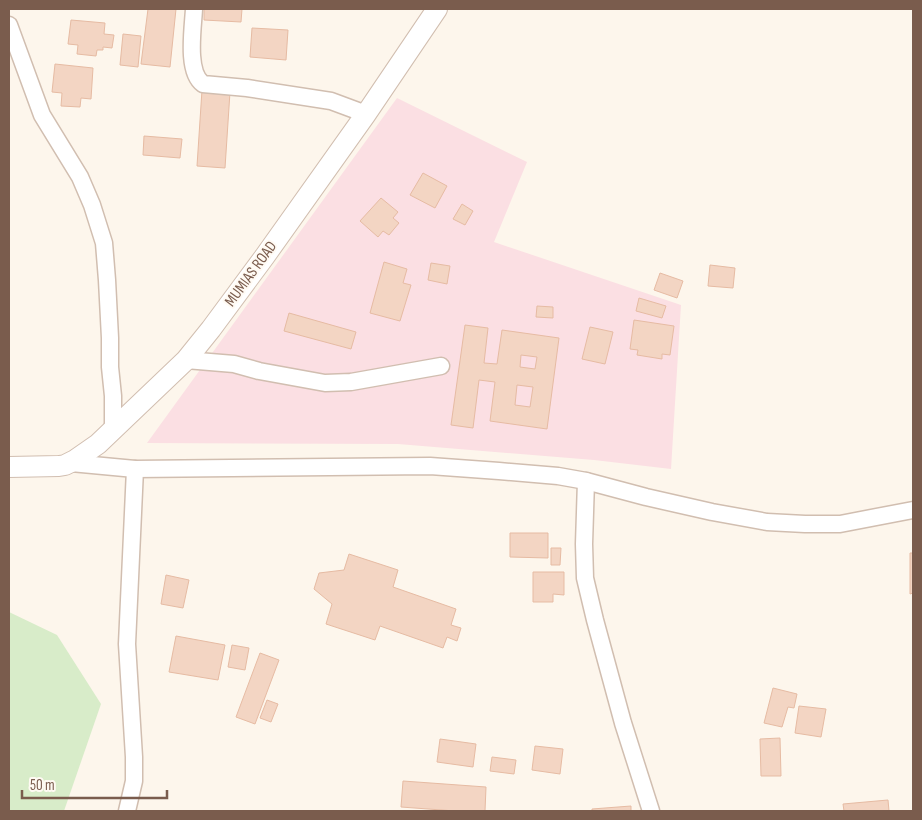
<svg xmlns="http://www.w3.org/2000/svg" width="922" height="820" font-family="'Sofia Sans Condensed',sans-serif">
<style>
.medical{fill:#fbdfe3}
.green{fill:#d8ecc9}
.building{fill:#f3d5c3;stroke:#e6bba3;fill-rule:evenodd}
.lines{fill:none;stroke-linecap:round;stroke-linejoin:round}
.minor-casing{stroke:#d1beb0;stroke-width:19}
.tertiary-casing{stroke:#d1beb0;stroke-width:22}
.minor{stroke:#fff;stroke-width:16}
.tertiary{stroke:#fff;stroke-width:20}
.labels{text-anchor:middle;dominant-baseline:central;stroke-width:4;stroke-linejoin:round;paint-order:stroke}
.street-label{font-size:16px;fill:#7a5c4d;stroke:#fffaf3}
</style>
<rect width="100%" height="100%" fill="#fdf6ec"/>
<polygon class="medical" points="397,98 527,162 494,242 681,305 671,469 594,460 398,444 147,443"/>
<polygon class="green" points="9,612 57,635 101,704 64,811 9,811"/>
<g class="building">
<polygon points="148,9 176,9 170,67 141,64"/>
<polygon points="204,9 242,9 241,22 204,20"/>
<polygon points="71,20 105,23 104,34 114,35 112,48 103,47 103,50 97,50 96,56 77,54 78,45 68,44"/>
<polygon points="252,28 288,30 286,60 250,57"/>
<polygon points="123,34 141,36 138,67 120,65"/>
<polygon points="55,64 93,68 91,99 81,98 80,107 61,106 62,93 52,92"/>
<polygon points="202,90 230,92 225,168 197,166"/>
<polygon points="144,136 182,139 180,158 143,155"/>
<polygon points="423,173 447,186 435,208 410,195"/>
<polygon points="381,198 398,212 393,218 399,223 389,235 383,231 378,237 360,221"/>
<polygon points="462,204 473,211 465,225 453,219"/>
<polygon points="384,262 407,269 403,283 411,285 400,321 370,313"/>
<polygon points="431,263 450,266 447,284 428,280"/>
<polygon points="710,265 735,268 733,288 708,286"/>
<polygon points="660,273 683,281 677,298 654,290"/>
<polygon points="639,298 666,306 662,318 636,311"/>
<polygon points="537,306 553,307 553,318 536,317"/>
<polygon points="289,313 356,332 351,349 284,331"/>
<polygon points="634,320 674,326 670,355 662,354 662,359 637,355 638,350 630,349"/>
<path d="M465,325L488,328L484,363L497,364L502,330L559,338L547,429L490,421L495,382L479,380L473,428L451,425ZM521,355L537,357L535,369L520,367ZM517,385L533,387L530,407L515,405Z"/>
<polygon points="590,327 613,332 605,364 582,359"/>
<polygon points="510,533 548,533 548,558 510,557"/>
<polygon points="551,548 561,548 560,565 551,565"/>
<polygon points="910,553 913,553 913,593 910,594"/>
<polygon points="349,554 398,570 393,587 456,609 451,625 461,628 457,641 447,637 443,648 380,626 375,640 326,624 332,604 314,589 319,573 344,570"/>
<polygon points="533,572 564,572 564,595 553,594 553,602 533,602"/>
<polygon points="166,575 189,580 183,608 161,604"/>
<polygon points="176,636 225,645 218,680 169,672"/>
<polygon points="232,645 249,648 245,670 228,667"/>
<polygon points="260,653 279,660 255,724 236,717"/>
<polygon points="773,688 797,694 794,708 788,707 782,727 764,723"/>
<polygon points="267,700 278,704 271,722 260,718"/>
<polygon points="799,706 826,709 821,737 795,733"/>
<polygon points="780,738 781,776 761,776 760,739"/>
<polygon points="440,739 476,744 473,767 437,762"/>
<polygon points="535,746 563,749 560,774 532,770"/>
<polygon points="492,757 516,760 514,774 490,771"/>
<polygon points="403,781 486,787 485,811 455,811 401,807"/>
<polygon points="888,800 889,811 844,811 843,804"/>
<polygon points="631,806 631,811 592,811 592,809"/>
</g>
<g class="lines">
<g class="minor-casing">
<g id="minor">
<path d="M194,9C193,28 186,72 203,84L247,88L331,101L366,114"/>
<polyline points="9,25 42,115 80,177 92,205 104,243 107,280 110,338 110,367 113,396 113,430"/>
<polyline points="186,360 234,364 259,371 325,383 351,382 441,366"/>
<polyline points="71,463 135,469 430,466 499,471 558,476 586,481 646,497 712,512 767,522 805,524 840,524 913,510"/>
<polyline points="586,481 584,544 585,578 595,620 623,723 651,811"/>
<polyline points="127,811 134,781 134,757 127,644 135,469"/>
</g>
</g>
<g class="tertiary-casing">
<polyline id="tertiary" points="9,467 59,466 65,465 75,460 98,444 186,360 211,329 265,256 366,114 437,9"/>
</g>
<use href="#minor" class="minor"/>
<use href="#tertiary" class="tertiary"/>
</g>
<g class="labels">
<g class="street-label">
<text transform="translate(251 274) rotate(-54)">MUMIAS ROAD</text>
</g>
</g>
<rect width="922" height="820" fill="none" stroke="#7a5c4d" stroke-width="20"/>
<path d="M22 790v8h145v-8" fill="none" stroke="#7a5c4d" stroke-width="2.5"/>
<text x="30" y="790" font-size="15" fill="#7a5c4d" stroke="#fffaf3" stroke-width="4" paint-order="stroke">50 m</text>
</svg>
